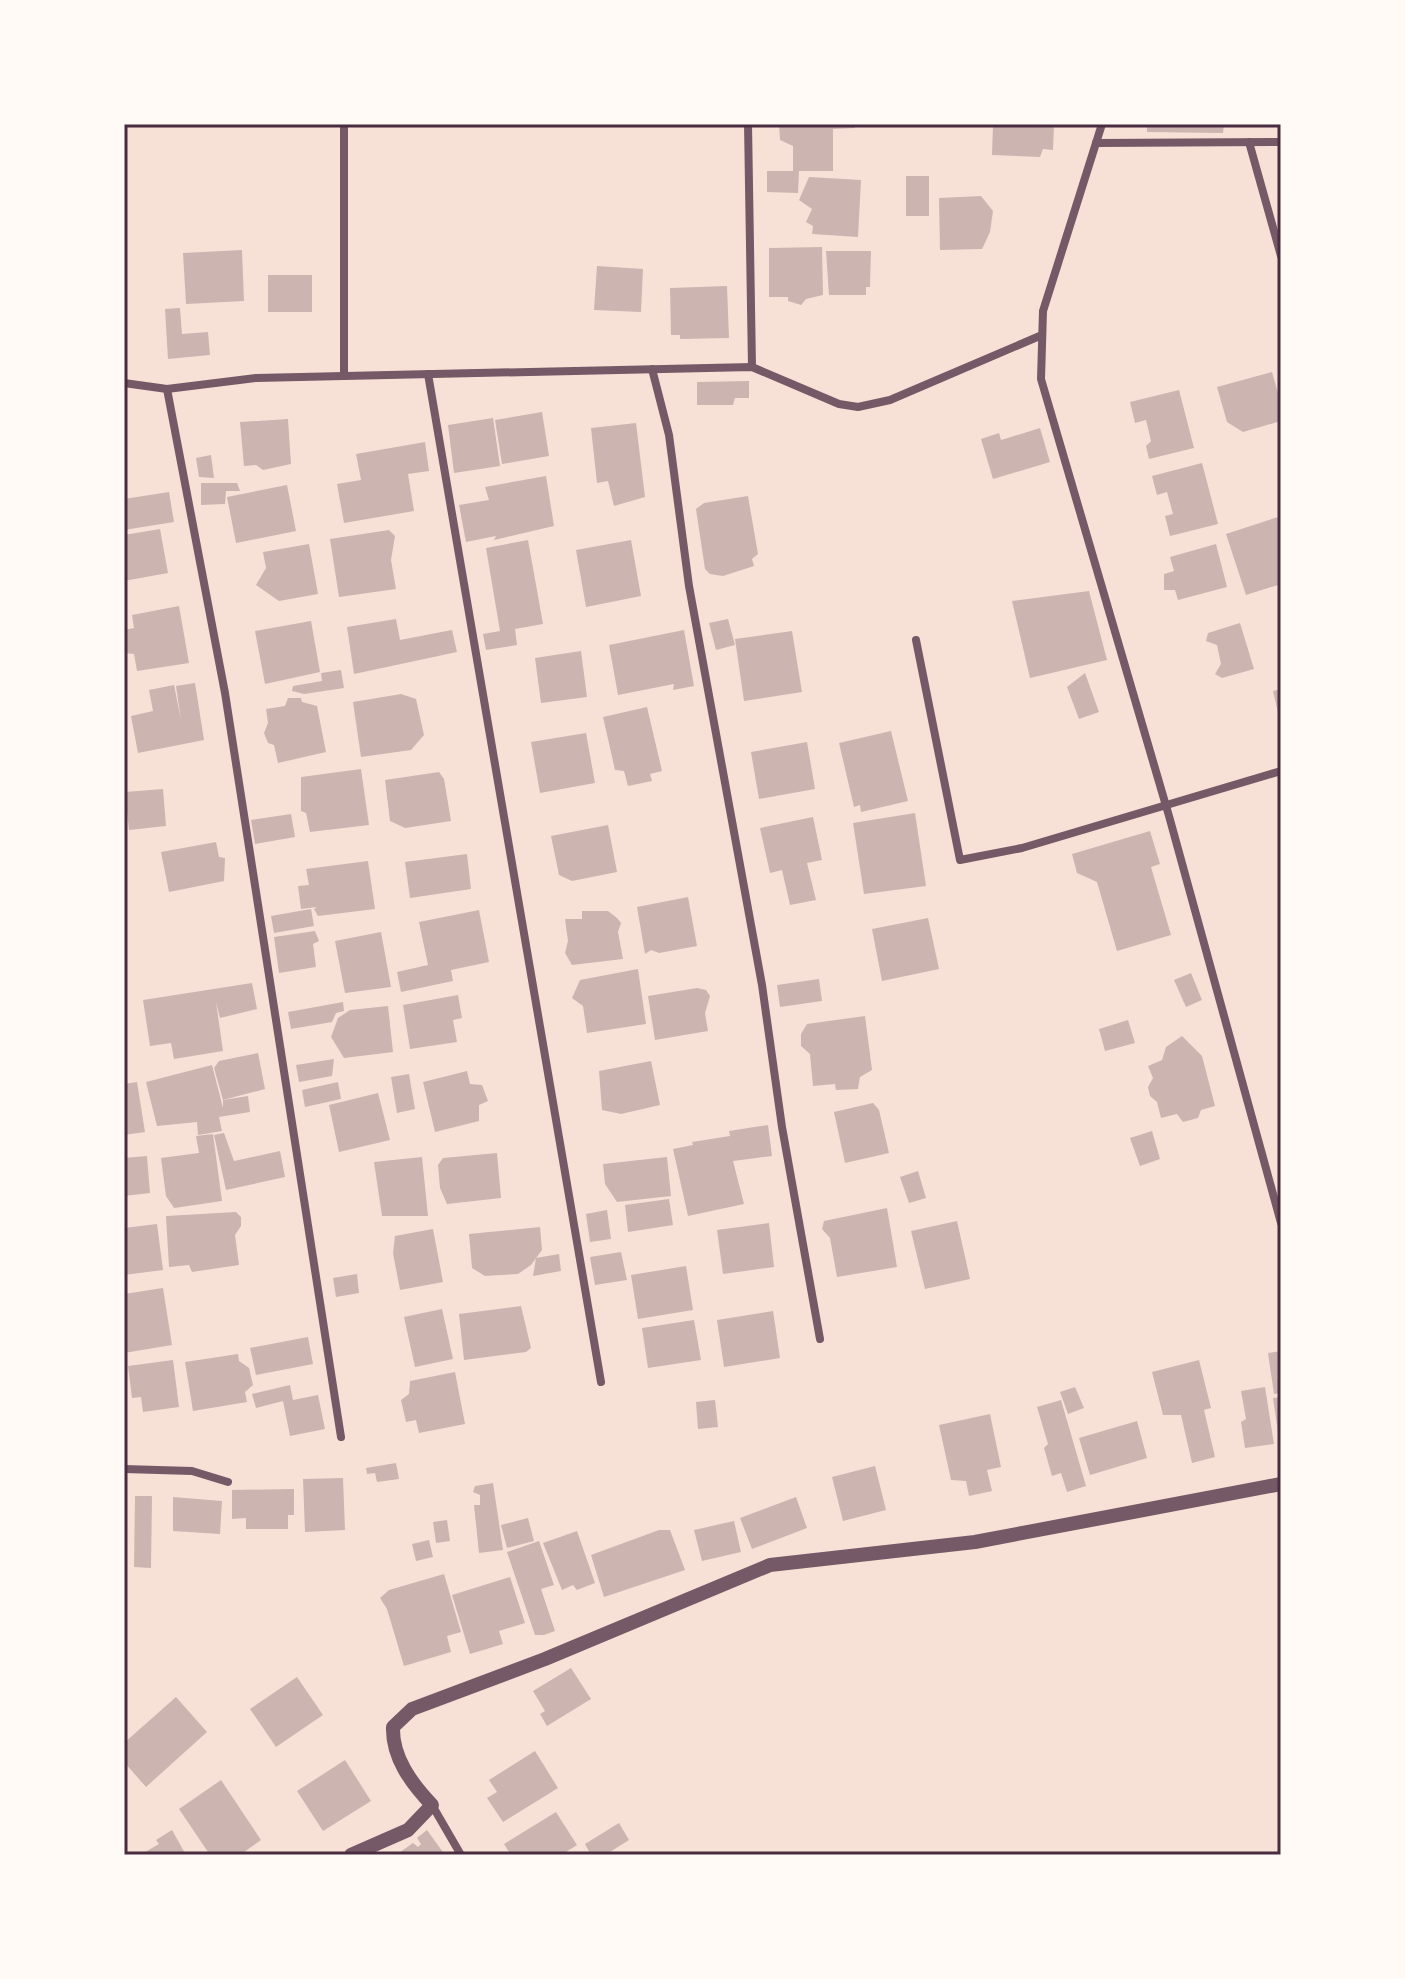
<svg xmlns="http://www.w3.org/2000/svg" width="1405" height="1979" font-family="Mulish,sans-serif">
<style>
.building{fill:#ccb4b1}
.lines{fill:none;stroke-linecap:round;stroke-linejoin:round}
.minor{stroke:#755966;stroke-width:8}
.tertiary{stroke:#755966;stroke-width:14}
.neatline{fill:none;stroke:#4a2c40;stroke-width:3}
</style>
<rect width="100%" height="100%" fill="#f7e1d7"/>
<g class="building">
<polygon points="779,124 855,124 855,128 833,129 833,171 799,171 798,193 767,192 767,171 793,171 793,146 780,140"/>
<polygon points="993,124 1054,124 1053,150 1043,149 1040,157 992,155"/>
<polygon points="1147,124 1224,124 1223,133 1147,132"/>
<rect x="906" y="176" width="23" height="40"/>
<polygon points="809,177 861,180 858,237 812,234 813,226 806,222 812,209 799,200"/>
<polygon points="981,196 993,211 990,232 982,249 940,250 939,198"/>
<polygon points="822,247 823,295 806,299 801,305 788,301 788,297 769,297 769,248"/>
<polygon points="242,250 244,301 186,304 183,253"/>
<polygon points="826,251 871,251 870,287 866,287 866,295 829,295"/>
<polygon points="597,266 643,269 641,312 594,310"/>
<rect x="268" y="275" width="44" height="37"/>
<polygon points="727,286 729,338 680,339 680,335 671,335 670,288"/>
<polygon points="180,308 182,334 208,332 210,355 168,359 165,309"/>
<polygon points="1272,372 1281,404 1281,421 1243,432 1227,422 1217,387"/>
<polygon points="749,381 749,398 735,398 733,405 697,405 697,382"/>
<polygon points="1179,390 1194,448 1149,459 1146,446 1151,441 1146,420 1135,423 1130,402"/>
<polygon points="542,412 549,456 502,464 495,420"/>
<polygon points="493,418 500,466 454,473 448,425"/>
<polygon points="288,419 291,464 263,470 256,465 244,466 240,422"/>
<polygon points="636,423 645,497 614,506 608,481 597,483 591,428"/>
<polygon points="1040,428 1050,462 993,479 981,439 999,433 1001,440"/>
<polygon points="425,442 429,471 408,474 414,511 344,523 337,484 361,480 356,454"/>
<polygon points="211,455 214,478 199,477 196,458"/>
<polygon points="1202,463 1218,524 1170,536 1165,516 1173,514 1167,492 1157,495 1152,476"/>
<polygon points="546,476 554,526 494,540 496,536 466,542 459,505 489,500 485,487"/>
<polygon points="201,483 237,483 240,491 226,491 225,504 201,505"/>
<polygon points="287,485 296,531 236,543 227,497"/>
<polygon points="169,492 174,522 124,530 124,499"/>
<polygon points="748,496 758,554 752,559 754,566 723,576 710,574 705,569 696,509 704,503"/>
<polygon points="1278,517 1281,526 1281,584 1246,595 1226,534"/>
<polygon points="160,529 168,573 124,581 124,535"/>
<polygon points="389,530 395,536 391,560 396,589 339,597 330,539"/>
<polygon points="528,540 543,624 515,629 517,645 486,650 483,634 500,631 486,548"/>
<polygon points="631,540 641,596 586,607 576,550"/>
<polygon points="309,544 318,594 279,601 256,585 266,568 263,552"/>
<polygon points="1216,544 1227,587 1178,600 1175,590 1164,590 1164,574 1174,571 1170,557"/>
<polygon points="1089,591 1107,660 1030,678 1012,601"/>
<polygon points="179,606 189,663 137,671 134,654 125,653 124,649 124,630 134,628 132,615"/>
<polygon points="396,619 400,640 452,630 457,652 354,674 347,627"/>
<polygon points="728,619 735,645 716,650 709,623"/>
<polygon points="311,621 320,672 265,684 255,631"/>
<polygon points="1240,623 1254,669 1222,678 1215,674 1221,664 1217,645 1206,641 1208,633"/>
<polygon points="684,630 694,686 673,690 674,684 618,695 609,645"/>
<polygon points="792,631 802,692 744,701 735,639"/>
<polygon points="581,651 587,697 541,703 535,658"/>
<polygon points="341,670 344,688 304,694 292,691 293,686 322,681 321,673"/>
<polygon points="1085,673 1099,712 1079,719 1067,687"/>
<polygon points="195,683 204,740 138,753 131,716 153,711 149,690 174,685 181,720 176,686"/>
<polygon points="1281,689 1281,721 1280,721 1273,691"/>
<polygon points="401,694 416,699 424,735 411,750 361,757 353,702"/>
<polygon points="288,698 301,698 302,702 317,706 326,752 278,763 274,745 268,743 264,733 268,723 266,709 285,706"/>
<polygon points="647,707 662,771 650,774 652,781 628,786 624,771 615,770 603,717"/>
<polygon points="891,731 908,801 861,812 860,805 854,807 839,743"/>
<polygon points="586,733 595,783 540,793 531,742"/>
<polygon points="807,742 815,789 759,799 751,752"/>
<polygon points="361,769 369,825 310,832 306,813 301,811 301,777"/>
<polygon points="439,772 444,779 451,821 405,828 390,821 385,780"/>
<polygon points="163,789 166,826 129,830 125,792"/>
<polygon points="915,813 926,886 864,894 853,823"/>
<polygon points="291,814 295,837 255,844 251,820"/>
<polygon points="813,817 822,860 807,863 816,900 790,905 782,870 770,873 760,828"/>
<polygon points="608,825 617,872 572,881 559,875 551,836"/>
<polygon points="1150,831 1160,864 1151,867 1171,935 1117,951 1097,882 1077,873 1072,854"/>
<polygon points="216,842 219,857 225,858 224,881 169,892 161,852"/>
<polygon points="467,854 471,889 410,898 405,862"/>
<polygon points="368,861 375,909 318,916 314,909 317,907 301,909 298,886 309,885 306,869"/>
<polygon points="688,897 697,946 659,953 651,950 645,954 637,907"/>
<polygon points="311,909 314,926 274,933 271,916"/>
<polygon points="479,910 489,962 451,970 453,981 401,992 397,972 428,965 419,922"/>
<polygon points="582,911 608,911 617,918 621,923 618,932 623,959 572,965 565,953 568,941 565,919 582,919"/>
<polygon points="928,918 939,969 882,981 872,929"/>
<polygon points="315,931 319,941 313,944 316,967 279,973 274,937"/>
<polygon points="381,932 391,987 345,993 335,941"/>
<polygon points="638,969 646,1024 587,1033 583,1006 572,998 580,980"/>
<polygon points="1191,973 1202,1000 1186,1007 1174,980"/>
<polygon points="819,979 822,1001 780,1007 777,985"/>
<polygon points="252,983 257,1009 220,1018 216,1002 223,1051 174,1059 171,1043 150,1046 143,1000"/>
<polygon points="697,988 706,990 710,996 705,1013 708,1031 655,1040 648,996"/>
<polygon points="458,995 462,1018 453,1020 457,1042 410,1049 403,1005"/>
<polygon points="343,1002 344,1011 336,1013 332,1022 291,1029 288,1012"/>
<polygon points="388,1006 393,1052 344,1058 331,1037 338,1018 350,1010"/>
<polygon points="865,1016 872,1070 860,1077 858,1089 836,1090 835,1084 813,1086 810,1054 801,1046 801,1034 807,1024"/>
<polygon points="1128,1020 1135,1043 1105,1051 1099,1029"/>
<polygon points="1182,1036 1202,1056 1215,1106 1201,1110 1198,1118 1183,1122 1177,1114 1161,1118 1157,1102 1150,1096 1148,1087 1153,1078 1148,1066 1162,1060 1166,1047"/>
<polygon points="258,1053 265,1089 223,1100 214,1068 219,1061"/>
<polygon points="334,1059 332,1076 299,1082 296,1065"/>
<polygon points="651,1061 660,1105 621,1114 602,1110 599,1071"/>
<polygon points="212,1065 223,1108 223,1100 248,1096 250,1112 219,1117 222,1131 198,1135 197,1122 157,1126 146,1082"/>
<polygon points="467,1071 470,1084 482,1085 488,1101 479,1105 479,1121 435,1132 423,1082"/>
<polygon points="409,1074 415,1109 397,1113 391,1077"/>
<polygon points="137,1082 145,1132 124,1135 124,1084"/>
<polygon points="338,1082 341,1099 305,1107 302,1090"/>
<polygon points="378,1093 390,1140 339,1152 329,1105"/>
<polygon points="873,1103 879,1110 889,1153 845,1163 834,1112"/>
<polygon points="768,1125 772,1156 733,1161 744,1204 688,1216 673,1149 693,1145 692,1142 730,1136 729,1131"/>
<polygon points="1152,1131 1160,1159 1140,1166 1130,1138"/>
<polygon points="224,1133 234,1161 280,1151 285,1177 226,1190 214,1135"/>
<polygon points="213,1134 222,1201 174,1208 166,1196 161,1158 199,1153 196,1136"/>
<polygon points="497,1153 501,1198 447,1204 440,1188 438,1165 443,1158"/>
<polygon points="147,1156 150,1193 124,1196 124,1158"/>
<polygon points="422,1157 428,1216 382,1216 374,1162"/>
<polygon points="667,1157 671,1196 617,1202 605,1184 603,1164"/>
<polygon points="918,1171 926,1198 909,1203 900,1177"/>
<polygon points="669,1199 673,1225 628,1232 625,1205"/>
<polygon points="887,1208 897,1267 837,1277 830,1238 822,1229 824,1221"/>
<polygon points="607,1210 611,1239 590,1242 586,1214"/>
<polygon points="236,1212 241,1217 241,1226 235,1235 239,1265 192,1272 189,1265 169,1267 166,1216"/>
<polygon points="957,1221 970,1279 925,1289 911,1231"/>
<polygon points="769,1223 774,1267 723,1274 717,1230"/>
<polygon points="157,1224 163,1270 124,1275 124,1228"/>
<polygon points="540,1227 542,1250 531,1265 518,1274 485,1276 472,1268 469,1234"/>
<polygon points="433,1229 443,1282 400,1290 393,1253 395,1236"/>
<polygon points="621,1252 627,1280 595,1285 590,1257"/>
<polygon points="559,1254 561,1271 533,1276 536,1258"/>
<polygon points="686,1266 693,1310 638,1319 631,1275"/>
<polygon points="357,1274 359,1293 336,1297 333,1278"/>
<polygon points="163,1288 172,1345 124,1353 124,1294"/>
<polygon points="521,1306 531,1348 526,1352 464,1360 459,1314"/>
<polygon points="442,1309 453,1359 415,1367 404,1317"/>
<polygon points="773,1311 780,1358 724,1367 717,1320"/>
<polygon points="694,1320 701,1360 648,1368 642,1328"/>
<polygon points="308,1337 313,1364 256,1375 250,1348"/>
<polygon points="1281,1351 1281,1393 1274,1394 1268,1353"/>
<polygon points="238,1354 239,1361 249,1368 253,1385 245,1392 247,1402 193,1411 185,1362"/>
<polygon points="173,1360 179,1407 143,1412 141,1397 132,1398 128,1366"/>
<polygon points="1199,1360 1211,1408 1204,1410 1215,1457 1192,1463 1181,1415 1163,1415 1152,1372"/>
<polygon points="455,1372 465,1424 419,1433 416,1420 406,1422 401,1400 409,1394 410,1381"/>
<polygon points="290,1385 293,1400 318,1395 325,1429 290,1436 283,1401 256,1408 252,1394"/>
<polygon points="1075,1387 1084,1408 1068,1414 1060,1392"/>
<polygon points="1265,1387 1274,1444 1245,1448 1241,1422 1246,1419 1241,1391"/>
<polygon points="1281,1397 1281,1439 1279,1439 1273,1398"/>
<polygon points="715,1400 718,1427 698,1429 696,1402"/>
<polygon points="1061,1400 1086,1486 1067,1492 1061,1473 1052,1476 1044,1448 1048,1444 1037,1407"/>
<polygon points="990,1414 1001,1467 987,1470 992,1491 969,1496 966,1481 951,1480 939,1425"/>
<polygon points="1137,1421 1147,1458 1090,1475 1079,1438"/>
<polygon points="396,1463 399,1479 377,1482 375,1473 367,1474 366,1468"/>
<polygon points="875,1466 886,1510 843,1521 832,1477"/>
<polygon points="343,1478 345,1530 305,1532 303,1479"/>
<polygon points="493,1483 503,1550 479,1553 474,1505 480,1505 480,1495 473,1492 475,1486"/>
<polygon points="294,1489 294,1515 288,1515 288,1529 246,1529 246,1518 232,1519 232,1490"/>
<polygon points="135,1496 152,1496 151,1568 134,1567"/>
<polygon points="173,1497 222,1501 220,1534 173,1531"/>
<polygon points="796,1497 807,1528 752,1549 740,1518"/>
<polygon points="528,1518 534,1541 507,1548 501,1525"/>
<polygon points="447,1520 450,1541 436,1543 433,1522"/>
<polygon points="734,1521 741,1552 702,1561 694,1530"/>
<polygon points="659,1530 670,1530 685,1570 604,1597 591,1555"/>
<polygon points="577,1531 595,1583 577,1590 573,1585 562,1590 543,1543"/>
<polygon points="429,1540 433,1557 416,1561 412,1544"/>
<polygon points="539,1541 554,1585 541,1589 555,1631 544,1635 535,1635 507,1552"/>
<polygon points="444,1574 461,1632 447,1636 451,1652 404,1666 387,1609 380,1598 389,1590"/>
<polygon points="510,1577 525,1623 499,1631 503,1644 470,1654 452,1595"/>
<polygon points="571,1668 591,1699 547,1726 540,1714 545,1711 533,1691"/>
<polygon points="297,1677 323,1715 276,1747 250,1709"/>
<polygon points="176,1697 207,1732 146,1787 124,1762 124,1743"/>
<polygon points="535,1751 558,1788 503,1822 487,1798 497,1792 489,1780"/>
<polygon points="345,1760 371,1801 323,1831 297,1791"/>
<polygon points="221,1780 261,1840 240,1855 210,1855 179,1809"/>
<polygon points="556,1812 577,1845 561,1855 511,1855 504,1844"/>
<polygon points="619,1823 629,1840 605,1855 591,1855 585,1844"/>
<polygon points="172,1830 186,1855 140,1855 159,1844 156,1840"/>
<polygon points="427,1830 445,1855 396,1855 413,1843 418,1847 421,1844 417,1838"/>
</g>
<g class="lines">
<g class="minor">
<polyline points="748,124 752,367"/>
<polyline points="1102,124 1043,311 1041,379 1169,816 1281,1223"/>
<polyline points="1249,142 1281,256"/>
<polyline points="1096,143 1281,142"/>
<polyline points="652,369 669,435 689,586 762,985 782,1127 820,1339"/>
<polyline points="428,374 601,1382"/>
<polyline points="344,376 344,124"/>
<polyline points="124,383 167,389 256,378 752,367 839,404 858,407 890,400 1042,335"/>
<polyline points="167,389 225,693 341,1437"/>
<polyline points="916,640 960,860 1022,848 1281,771"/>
<polyline points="124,1469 192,1471 228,1482"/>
<polyline points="432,1805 461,1855"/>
</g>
<path class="tertiary" d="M351,1855L408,1830L432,1805C411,1783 392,1757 393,1727L412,1709L545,1659L770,1565L975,1542L1281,1484"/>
</g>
<rect width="1405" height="1979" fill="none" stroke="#fffaf5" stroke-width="252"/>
<rect x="126" y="126" width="1153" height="1727" class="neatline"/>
</svg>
